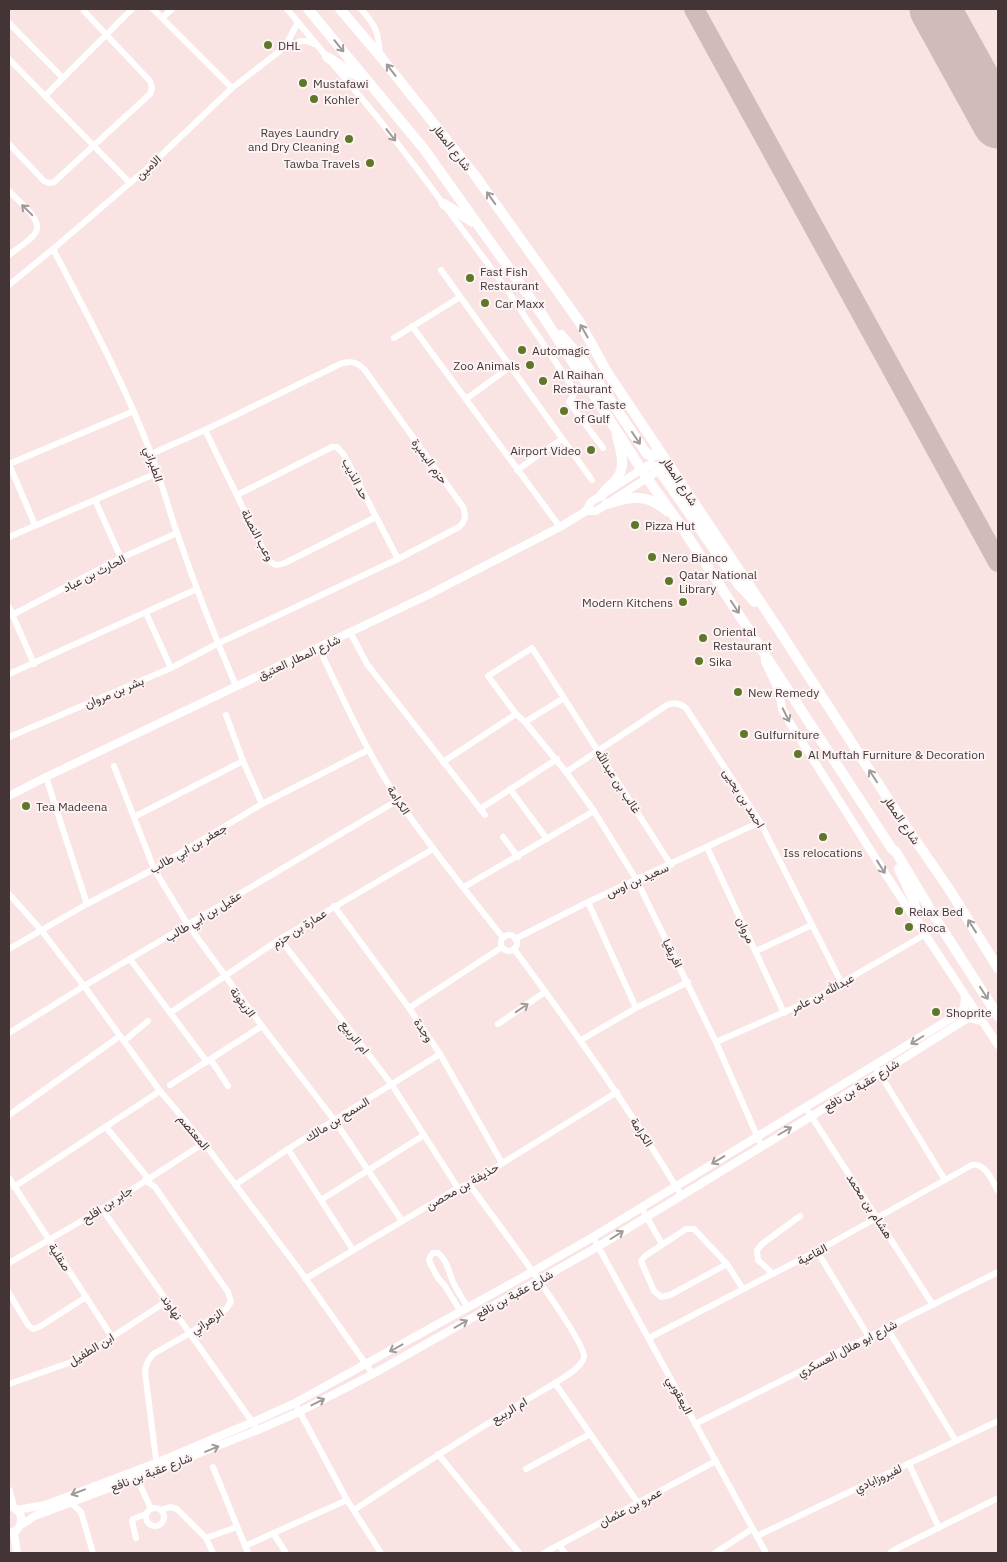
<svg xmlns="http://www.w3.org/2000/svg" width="1007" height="1562" font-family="'IBM Plex Sans',Vazirmatn,sans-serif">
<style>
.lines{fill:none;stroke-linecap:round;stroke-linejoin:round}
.taxiway{stroke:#d0baba;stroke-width:20}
.runway{stroke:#d0baba;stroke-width:51}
.minor{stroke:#fff;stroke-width:6}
.tertiary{stroke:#fff;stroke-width:8}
.trunk{stroke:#fff;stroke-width:10}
.oneway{stroke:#a19a9a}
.poi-dot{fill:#607729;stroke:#fcf4f4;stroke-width:2}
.labels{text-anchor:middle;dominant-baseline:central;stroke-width:4;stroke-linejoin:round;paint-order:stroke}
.poi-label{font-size:12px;fill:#433535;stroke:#fcf4f4;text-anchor:start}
.street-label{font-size:12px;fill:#433535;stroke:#fcf4f4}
</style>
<rect width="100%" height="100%" fill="#fae3e3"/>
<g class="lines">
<polyline class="taxiway" points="694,9 998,562"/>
<polyline class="runway" points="935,9 998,123"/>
<g class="minor">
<polyline points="153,9 232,88"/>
<polyline points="287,9 378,118 418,170 503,284 573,388 573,396 569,402 603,448"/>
<path d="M361,9C376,26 378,31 380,54"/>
<polyline points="163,17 172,9"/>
<polyline points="9,23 63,78"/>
<polyline points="285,47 298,22"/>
<polyline points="9,59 130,183"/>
<polyline points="45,96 132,9"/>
<polyline points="9,144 44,181 49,183 54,182 150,94 152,88 150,81 84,11"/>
<path d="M9,191C17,200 43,219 36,232C31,241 17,248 9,255"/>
<path d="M53,249C88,316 123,381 150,451C160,477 167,504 176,530C194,583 214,635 236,686"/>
<polyline points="441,270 592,480"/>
<polyline points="9,285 53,249 151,165 232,88 285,47 301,41 308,41 314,44"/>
<polyline points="412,326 560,527"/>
<polyline points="394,338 460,297"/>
<polyline points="466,399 510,367"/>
<path d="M205,430L268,559C274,566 277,566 285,563L376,517"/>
<polyline points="9,464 134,411"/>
<polyline points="9,464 35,525"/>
<polyline points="517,470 562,439"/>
<polyline points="237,495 332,447 337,447 344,455 398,559"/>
<polyline points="95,500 121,558"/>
<polyline points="9,537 157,473"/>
<polyline points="9,607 34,664"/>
<polyline points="146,613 171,668"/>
<polyline points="12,615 121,558 177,533"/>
<polyline points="350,632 367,664 485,815"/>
<path d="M321,646L324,659C347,707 369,756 399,801C431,849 468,893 503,938"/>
<polyline points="9,674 197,589"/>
<polyline points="226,715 243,761 262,804"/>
<polyline points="525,722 564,698"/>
<path d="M9,737L171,668L217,644L398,559L459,527C466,521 466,515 463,507L364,369C356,361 348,360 338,365L205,430L151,454"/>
<polyline points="443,762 516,714"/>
<polyline points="114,766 154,869 188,925 262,1026 335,1121 402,1221"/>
<path d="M566,772L667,705C674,702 680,703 686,708L760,822L842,984"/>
<polyline points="46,777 87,904"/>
<polyline points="510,789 547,839"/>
<polyline points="480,809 557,759"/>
<polyline points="134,817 243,761"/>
<polyline points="503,837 518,857"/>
<polyline points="707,847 784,1013"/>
<polyline points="671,865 532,648 488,676 516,714 525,722 566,772 594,811 636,879 716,1042 761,1145"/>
<polyline points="464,887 594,811"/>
<polyline points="9,894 41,930 84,986 160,1091 204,1143 298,1268 373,1374"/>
<polyline points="588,902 636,1008"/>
<polyline points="334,906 409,1008 440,1054 502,1163"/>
<circle cx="509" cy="943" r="8"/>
<polyline points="280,939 392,1085 458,1188"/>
<polyline points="515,939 588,902 760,822"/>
<polyline points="9,949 87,904 154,869 262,804 368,750"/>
<path d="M514,949C573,1029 630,1109 681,1195"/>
<polyline points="756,951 812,925"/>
<polyline points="130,959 207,1062"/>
<polyline points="409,1008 502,947"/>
<polyline points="170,1013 280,939 433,849"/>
<polyline points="498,1024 545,992"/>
<polyline points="9,1033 84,986 398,800"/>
<polyline points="581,1040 636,1008 688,982"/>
<polyline points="124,1041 148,1021"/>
<polyline points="716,1042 814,999 924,935"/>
<polyline points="211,1060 228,1086"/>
<polyline points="875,1066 945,1180"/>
<polyline points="170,1085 262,1026"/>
<polyline points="806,1108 933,1305"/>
<polyline points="9,1115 120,1036"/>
<polyline points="106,1127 148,1178"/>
<polyline points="288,1149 353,1250"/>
<polyline points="9,1178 112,1337"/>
<polyline points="145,1180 155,1187 228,1292 231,1302 226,1309 190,1333 153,1354 148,1361 145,1370 146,1380 157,1467"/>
<polyline points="235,1185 288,1149 440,1054"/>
<polyline points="14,1187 160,1091"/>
<polyline points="321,1200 424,1135"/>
<polyline points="641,1207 662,1244"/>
<polyline points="102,1209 258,1430"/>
<polyline points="593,1237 766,1553"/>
<polyline points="817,1251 869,1337"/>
<polyline points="9,1263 102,1209 204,1143"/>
<polyline points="727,1264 670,1295 661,1297 654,1291 641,1261 645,1256 683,1231 686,1229 694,1229 727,1264 743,1289"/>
<polyline points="773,1274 758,1260 757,1250 762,1244 800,1216"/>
<polyline points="305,1279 458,1188 469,1184 617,1092"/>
<polyline points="9,1293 28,1325 33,1329 41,1326 86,1297"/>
<path d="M461,1312L445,1286L438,1278L429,1261L430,1257L433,1253H438C447,1260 449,1272 453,1282C457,1291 463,1299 468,1308"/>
<polyline points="887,1328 956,1441"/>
<path d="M649,1338L817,1251L972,1165C986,1163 992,1181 998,1191"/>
<polyline points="555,1383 638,1503"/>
<polyline points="9,1384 77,1360 167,1301"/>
<polyline points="295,1403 347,1500 381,1553"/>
<polyline points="695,1424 998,1272"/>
<polyline points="438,1454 519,1553"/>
<polyline points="909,1464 939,1528"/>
<polyline points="213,1467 248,1553"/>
<polyline points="526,1469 590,1434"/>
<polyline points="137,1478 151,1509"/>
<polyline points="71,1503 81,1512 93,1553"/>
<circle cx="155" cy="1517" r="9"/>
<polyline points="161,1510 170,1507 177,1509 206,1538 213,1553"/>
<path d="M354,1510C417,1468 481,1426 547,1388C556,1382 582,1369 584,1357C586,1340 485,1206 469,1184"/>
<polyline points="273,1533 286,1553"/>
<polyline points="757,1536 998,1421"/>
<polyline points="136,1538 132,1521 133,1519 146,1514"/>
<polyline points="206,1538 237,1527"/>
<polyline points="559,1545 565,1553"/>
<polyline points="245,1546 347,1500"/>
<polyline points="544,1553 716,1461"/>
<polyline points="715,1553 752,1529"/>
<polyline points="890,1553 898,1548 998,1498"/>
</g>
<g class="tertiary">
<polyline points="586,511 596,511 661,469"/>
<polyline points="765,658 765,662 779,691 782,709 790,723 888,878 998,1045"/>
<polyline points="9,796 46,777 426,596 560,527 586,511 591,502 642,469"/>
<polyline points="9,1491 13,1507"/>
<path d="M9,1506C21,1509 25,1520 17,1530L9,1534"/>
<polyline points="17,1510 45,1505 156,1463 253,1422 295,1403 532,1272 593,1237 958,1014 964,1008 965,997"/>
<polyline points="21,1525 35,1516 157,1470 258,1430 299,1412 373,1374 599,1246 812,1116 963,1021 969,1018 982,1021"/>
<polyline points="14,1532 17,1553"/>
</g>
<g class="trunk">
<polyline points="308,9 424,149 543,316 647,478 679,523 892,849 896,852 939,924 998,1016"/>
<polyline points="340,9 380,56 474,174 579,321 607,372 777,627 903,822 949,889 998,968"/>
<polyline points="327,57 350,72 365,79"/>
<polyline points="444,204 473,222"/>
<polyline points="561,335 583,360 647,454 651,456 656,455 657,446"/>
<polyline points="642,469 651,465 659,470 738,584 755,602"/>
<path d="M601,496C605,490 610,486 615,481C627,468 621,452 617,436"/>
<path d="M607,504C631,496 646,493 667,511"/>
<polyline points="899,869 914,901 918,925"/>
</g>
</g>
<defs><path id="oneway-shaft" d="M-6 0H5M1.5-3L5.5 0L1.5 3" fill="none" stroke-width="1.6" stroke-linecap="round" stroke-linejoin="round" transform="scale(1.25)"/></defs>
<g class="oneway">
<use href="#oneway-shaft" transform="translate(339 46) rotate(51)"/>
<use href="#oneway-shaft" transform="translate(391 70) rotate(-128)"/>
<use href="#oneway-shaft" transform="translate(391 135) rotate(52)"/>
<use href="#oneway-shaft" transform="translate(491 198) rotate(-125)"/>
<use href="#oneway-shaft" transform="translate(27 210) rotate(-135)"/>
<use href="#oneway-shaft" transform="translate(584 331) rotate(-120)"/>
<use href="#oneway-shaft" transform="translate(636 438) rotate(56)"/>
<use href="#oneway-shaft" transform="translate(735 607) rotate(57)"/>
<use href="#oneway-shaft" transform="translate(786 715) rotate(63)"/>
<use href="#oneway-shaft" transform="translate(873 776) rotate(-123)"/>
<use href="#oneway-shaft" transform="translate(881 867) rotate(58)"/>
<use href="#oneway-shaft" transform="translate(972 926) rotate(-122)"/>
<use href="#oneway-shaft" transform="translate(984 993) rotate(57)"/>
<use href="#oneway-shaft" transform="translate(522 1008) rotate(-34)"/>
<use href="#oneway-shaft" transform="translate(917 1040) rotate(148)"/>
<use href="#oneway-shaft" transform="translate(785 1131) rotate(-30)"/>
<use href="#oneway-shaft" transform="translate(718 1160) rotate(149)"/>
<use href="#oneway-shaft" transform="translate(617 1235) rotate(-32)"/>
<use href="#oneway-shaft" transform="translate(461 1324) rotate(-30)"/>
<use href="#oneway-shaft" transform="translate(396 1348) rotate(151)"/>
<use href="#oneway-shaft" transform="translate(318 1402) rotate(-27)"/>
<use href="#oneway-shaft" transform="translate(212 1449) rotate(-22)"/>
<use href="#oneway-shaft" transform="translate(78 1492) rotate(159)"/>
</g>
<g class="poi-dot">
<circle cx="268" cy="45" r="5"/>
<circle cx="303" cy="83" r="5"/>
<circle cx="314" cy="99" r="5"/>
<circle cx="349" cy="139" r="5"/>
<circle cx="370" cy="163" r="5"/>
<circle cx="470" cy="278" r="5"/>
<circle cx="485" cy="303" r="5"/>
<circle cx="522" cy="350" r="5"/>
<circle cx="530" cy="365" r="5"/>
<circle cx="543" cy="381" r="5"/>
<circle cx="564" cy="411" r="5"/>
<circle cx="591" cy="450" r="5"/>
<circle cx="635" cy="525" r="5"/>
<circle cx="652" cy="557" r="5"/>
<circle cx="669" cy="581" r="5"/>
<circle cx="683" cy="602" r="5"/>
<circle cx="703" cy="638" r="5"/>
<circle cx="699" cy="661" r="5"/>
<circle cx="738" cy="692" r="5"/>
<circle cx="744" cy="734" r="5"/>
<circle cx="798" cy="754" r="5"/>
<circle cx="26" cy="806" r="5"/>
<circle cx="823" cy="837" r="5"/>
<circle cx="899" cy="911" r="5"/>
<circle cx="909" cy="927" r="5"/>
<circle cx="936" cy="1012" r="5"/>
</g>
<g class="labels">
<g class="poi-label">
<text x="278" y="45">DHL</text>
<text x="313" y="83">Mustafawi</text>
<text x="324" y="99">Kohler</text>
<text x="339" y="132" text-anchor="end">Rayes Laundry<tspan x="339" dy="14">and Dry Cleaning</tspan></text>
<text x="360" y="163" text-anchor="end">Tawba Travels</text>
<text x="480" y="271">Fast Fish<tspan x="480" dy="14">Restaurant</tspan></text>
<text x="495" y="303">Car Maxx</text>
<text x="532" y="350">Automagic</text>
<text x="520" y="365" text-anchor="end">Zoo Animals</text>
<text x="553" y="374">Al Raihan<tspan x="553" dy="14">Restaurant</tspan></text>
<text x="574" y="404">The Taste<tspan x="574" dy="14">of Gulf</tspan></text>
<text x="581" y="450" text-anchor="end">Airport Video</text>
<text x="645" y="525">Pizza Hut</text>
<text x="662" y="557">Nero Bianco</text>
<text x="679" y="574">Qatar National<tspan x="679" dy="14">Library</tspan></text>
<text x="673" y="602" text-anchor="end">Modern Kitchens</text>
<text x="713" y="631">Oriental<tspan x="713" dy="14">Restaurant</tspan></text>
<text x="709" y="661">Sika</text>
<text x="748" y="692">New Remedy</text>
<text x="754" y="734">Gulfurniture</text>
<text x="808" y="754">Al Muftah Furniture &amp; Decoration</text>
<text x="36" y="806">Tea Madeena</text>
<text x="823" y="852" text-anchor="middle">Iss relocations</text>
<text x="909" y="911">Relax Bed</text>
<text x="919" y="927">Roca</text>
<text x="946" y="1012">Shoprite</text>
</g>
<g class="street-label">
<text transform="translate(452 147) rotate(52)">شارع المطار</text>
<text transform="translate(148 167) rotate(-42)">الامين</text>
<text transform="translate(430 461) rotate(54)">حزم البمبرة</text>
<text transform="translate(154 464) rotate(71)">الطبراني</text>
<text transform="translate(356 479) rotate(63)">حد الذيب</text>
<text transform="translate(680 481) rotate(57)">شارع المطار</text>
<text transform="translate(258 535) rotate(62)">وعب النصلة</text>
<text transform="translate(94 573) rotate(-27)">الحارث بن عباد</text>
<text transform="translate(299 657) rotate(-25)">شارع المطار العتيق</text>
<text transform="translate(114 692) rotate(-23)">بشر بن مروان</text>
<text transform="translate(618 781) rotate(57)">غالب بن عبدالله</text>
<text transform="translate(744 798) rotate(58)">احمد بن يحيى</text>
<text transform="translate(399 800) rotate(57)">الكرامة</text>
<text transform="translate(902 820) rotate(56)">شارع المطار</text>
<text transform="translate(188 848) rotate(-30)">جعفر بن ابي طالب</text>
<text transform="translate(637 880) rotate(-24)">سعيد بن اوس</text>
<text transform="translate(203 916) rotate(-31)">عقيل بن ابي طالب</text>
<text transform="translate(299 928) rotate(-32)">عمارة بن حزم</text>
<text transform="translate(746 930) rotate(65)">مروان</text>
<text transform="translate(673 953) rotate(64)">افريقيا</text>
<text transform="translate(822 993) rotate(-28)">عبدالله بن عامر</text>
<text transform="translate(243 1002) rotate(53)">الزيتونة</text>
<text transform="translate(424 1030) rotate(56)">وجدة</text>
<text transform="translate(355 1037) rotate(52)">ام الربيع</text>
<text transform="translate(861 1085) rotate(-32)">شارع عقبة بن نافع</text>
<text transform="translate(337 1119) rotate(-32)">السمح بن مالك</text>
<text transform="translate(194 1132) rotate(50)">المعتصم</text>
<text transform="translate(642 1132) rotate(58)">الكرامة</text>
<text transform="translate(462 1186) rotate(-30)">حذيفة بن محصن</text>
<text transform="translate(107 1204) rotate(-33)">جابر بن افلح</text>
<text transform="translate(870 1206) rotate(57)">هشام بن محمد</text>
<text transform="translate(812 1254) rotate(-28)">القاعية</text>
<text transform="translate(60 1257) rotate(57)">صقلية</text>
<text transform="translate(514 1294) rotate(-29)">شارع عقبة بن نافع</text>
<text transform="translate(172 1307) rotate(55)">نهاوند</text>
<text transform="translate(207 1321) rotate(-33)">الزهراني</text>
<text transform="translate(847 1348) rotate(-27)">شارع ابو هلال العسكري</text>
<text transform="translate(91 1349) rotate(-31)">ابن الطفيل</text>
<text transform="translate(680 1395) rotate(62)">اليعقوبي</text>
<text transform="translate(509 1410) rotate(-31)">ام الربيع</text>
<text transform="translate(151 1472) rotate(-21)">شارع عقبة بن نافع</text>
<text transform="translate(878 1478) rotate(-25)">لفيروزابادي</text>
<text transform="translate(630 1507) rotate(-28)">عمرو بن عثمان</text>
</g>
</g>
<rect width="1007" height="1562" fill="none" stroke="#433535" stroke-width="20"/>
</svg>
